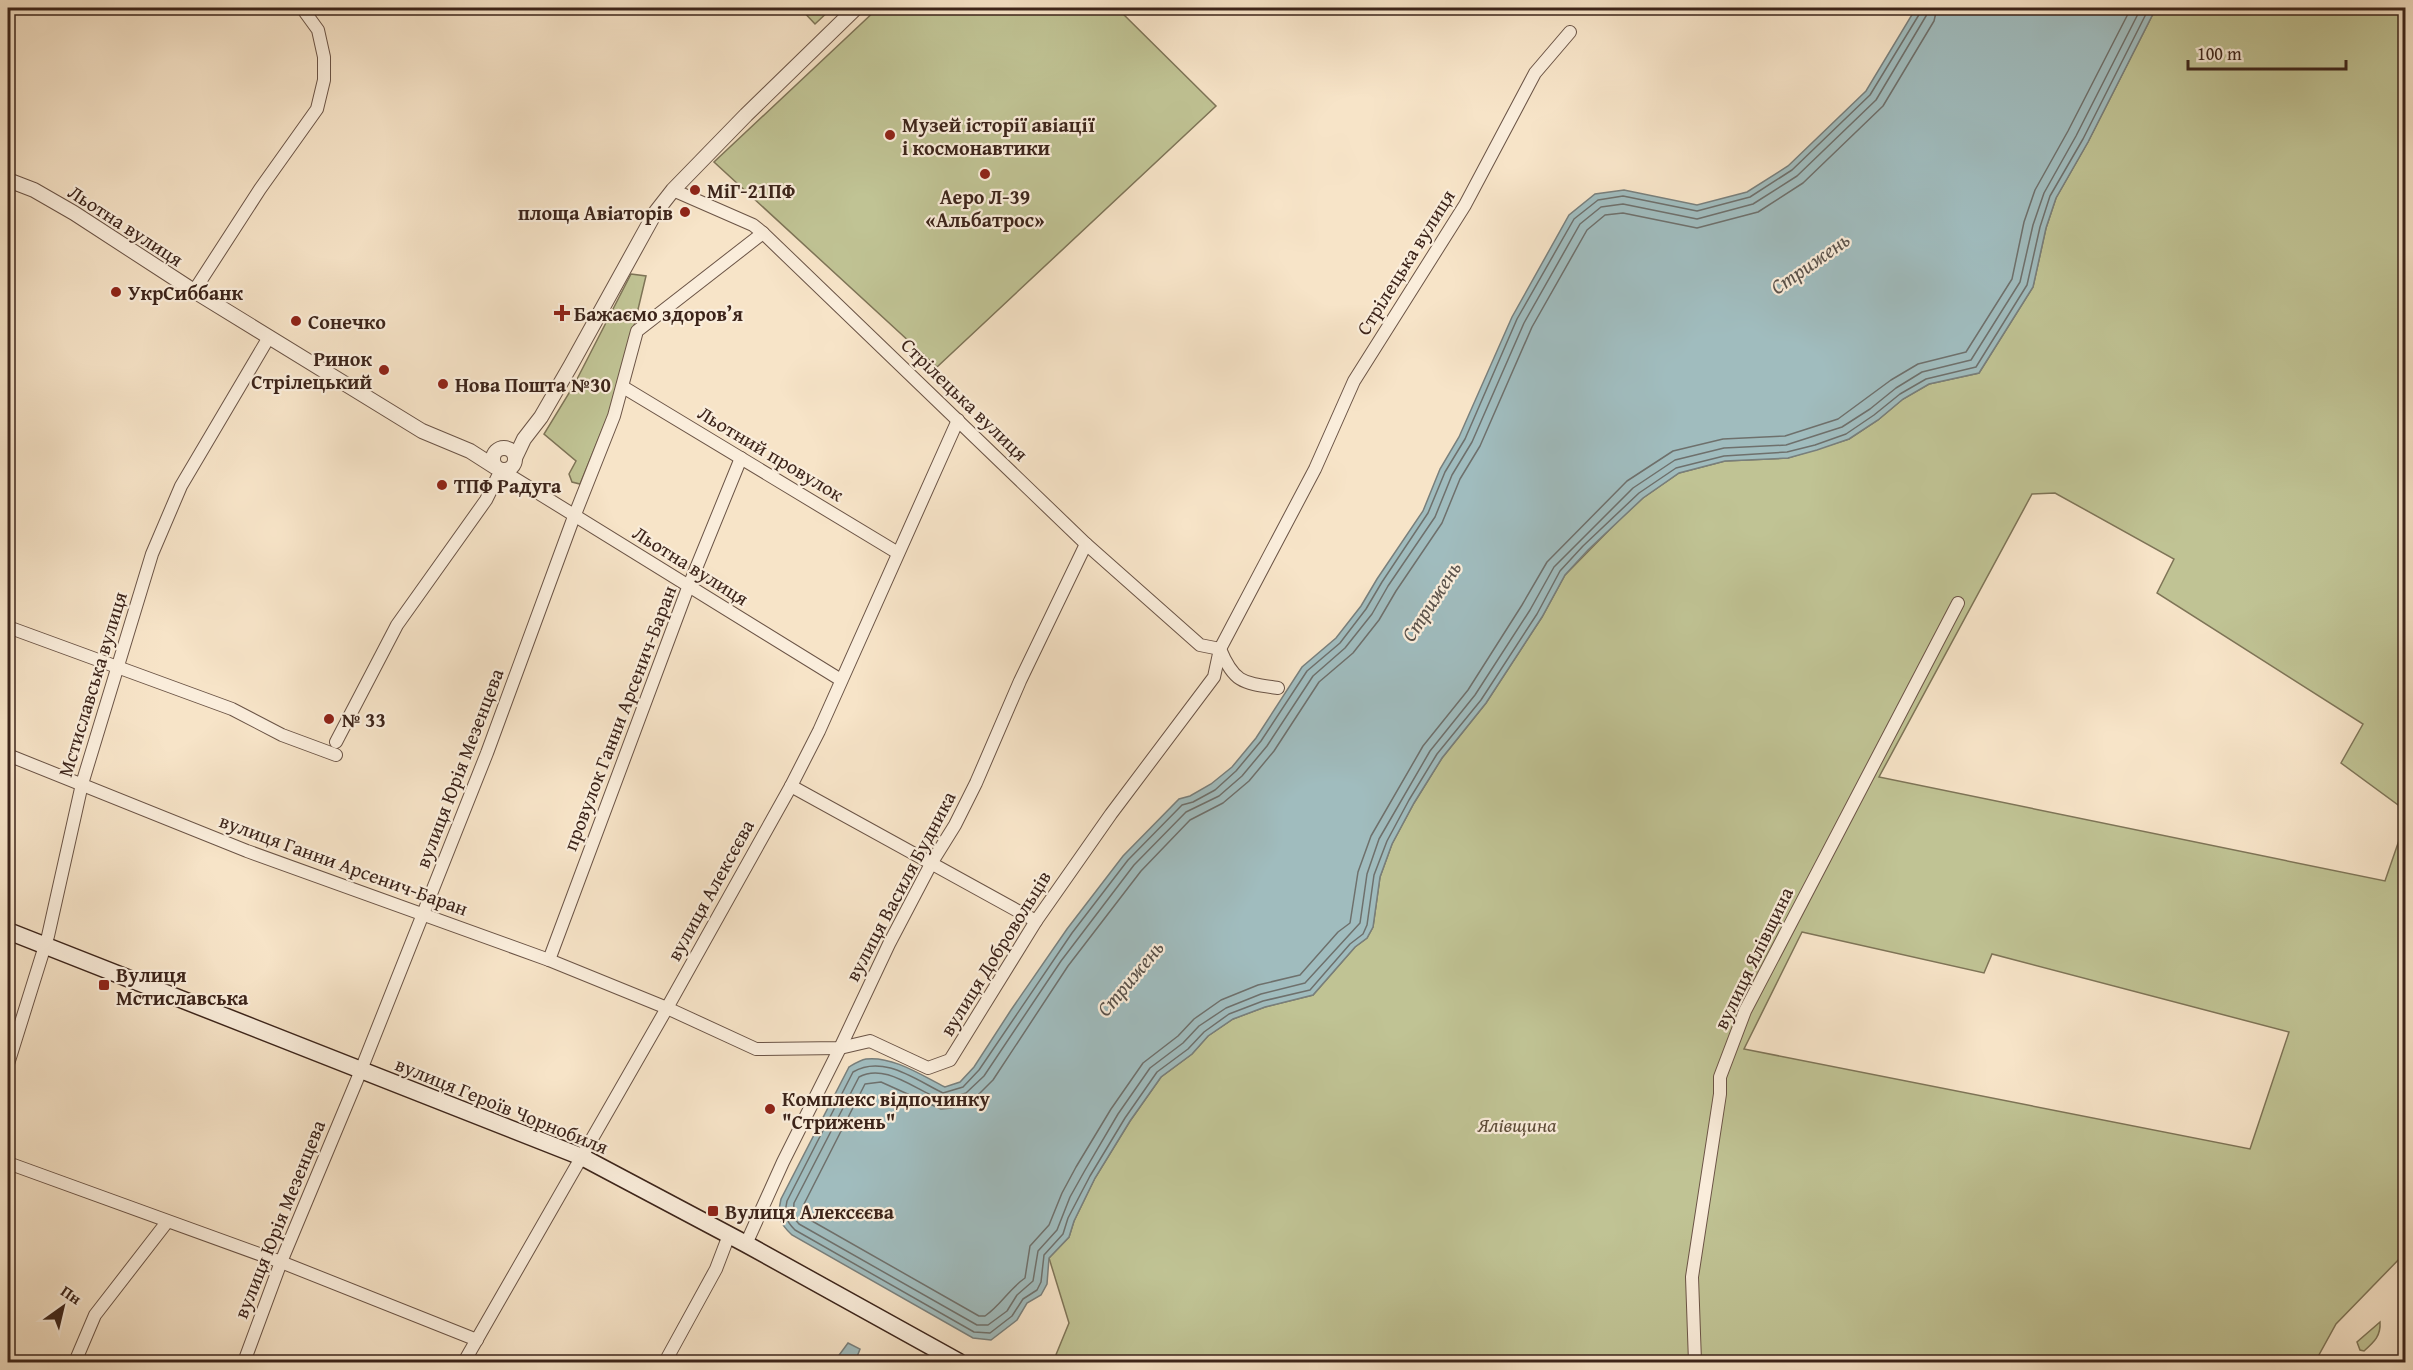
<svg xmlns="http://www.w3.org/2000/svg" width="2413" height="1370" font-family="'Gentium Book Plus',serif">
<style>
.green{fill:#c0c394;stroke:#7e7457;stroke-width:1.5;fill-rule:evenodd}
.water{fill:#a0bcbe;stroke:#787f7c;stroke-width:1.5}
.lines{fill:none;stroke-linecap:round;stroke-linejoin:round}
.shore{stroke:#6e706c;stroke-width:1.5}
.minor-casing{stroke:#6b5446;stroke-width:14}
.tertiary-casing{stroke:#6b5446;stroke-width:16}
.secondary-casing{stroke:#3c241a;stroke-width:19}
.minor{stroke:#faeddb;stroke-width:12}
.tertiary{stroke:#faeddb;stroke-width:14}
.secondary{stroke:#faeddb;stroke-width:16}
.poi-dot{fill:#8f2418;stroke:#faeddb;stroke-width:2}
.labels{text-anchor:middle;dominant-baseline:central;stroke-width:4.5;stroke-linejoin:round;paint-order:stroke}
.poi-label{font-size:20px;font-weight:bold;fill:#3c241a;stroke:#faeddb;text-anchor:start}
.street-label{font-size:20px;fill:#3c241a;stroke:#faeddb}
.park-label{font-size:20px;font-style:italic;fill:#5d4c38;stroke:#faeddb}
.water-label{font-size:21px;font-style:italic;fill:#5a524b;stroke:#faeddb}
</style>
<rect width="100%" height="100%" fill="#f7e4c8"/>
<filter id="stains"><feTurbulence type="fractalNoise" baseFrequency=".00333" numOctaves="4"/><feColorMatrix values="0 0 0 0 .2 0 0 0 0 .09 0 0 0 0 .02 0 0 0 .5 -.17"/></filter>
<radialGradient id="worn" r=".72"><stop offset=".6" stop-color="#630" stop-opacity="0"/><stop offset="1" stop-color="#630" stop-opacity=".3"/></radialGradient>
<g class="green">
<polygon points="800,8 832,8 815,24"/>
<polygon points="878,8 1117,8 1216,106 937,367 714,162"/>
<path d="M2156,8H2405V810L2341,763L2363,724L2157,593L2174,559L2055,493L2032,494L1879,777L2385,881L2405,823V1253L2336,1324L2315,1362H1053L1069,1323L1049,1258L1069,1237L1074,1221L1095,1178L1130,1121L1161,1077L1192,1054L1208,1036L1233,1019L1265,1007L1313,995L1355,947L1367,938L1373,927L1380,877L1392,844L1414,803L1442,758L1486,703L1542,617L1565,575L1620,519L1643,498L1679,473L1725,461L1788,458L1849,439L1878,420L1903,399L1929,384L1979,373L2033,287L2046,228L2056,198L2088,142ZM1802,932L1984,973L1992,954L2289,1032L2250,1149L1744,1049Z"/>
<polygon points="631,274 646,276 619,389 580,484 572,482 569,474 576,461 544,434 574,385"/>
<path d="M2380,1322C2381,1336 2374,1342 2364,1351L2360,1350L2357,1342Z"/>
</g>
<g class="water">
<path d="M1916,8H2156L2088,142L2056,198L2046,228L2033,287L1979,373L1929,384L1903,399L1878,420L1849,439L1817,450L1788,458L1725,461L1679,473L1643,498L1588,550L1565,575L1542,617L1486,703L1442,758L1414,803L1392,844L1380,877L1373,927L1367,938L1355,947L1313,995L1265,1007L1233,1019L1208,1036L1192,1054L1161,1077L1130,1121L1095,1178L1074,1221L1069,1237L1049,1258L1047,1284L1041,1295L1027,1303L1017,1320L991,1340L973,1338L792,1235C779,1223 777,1216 781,1199L849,1067C854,1064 860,1060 866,1059C893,1056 921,1075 945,1087L960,1082L974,1067L1011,1010L1067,929L1123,856L1179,799L1190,796L1211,784L1232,767L1256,738L1302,667L1336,638L1361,606L1377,579L1423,511L1440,469L1459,437L1512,317L1569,215L1595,194L1624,190L1697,205L1747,192L1788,166L1866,91Z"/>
<polygon points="848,1343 860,1349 855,1362 834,1362"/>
</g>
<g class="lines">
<g class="shore">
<path d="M1920,8V13L1870,95L1792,170L1750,197L1697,211L1623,196L1598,200L1574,219L1517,319L1465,439L1445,472L1428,513L1382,582L1366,609L1340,643L1307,671L1261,741L1236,771L1215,790L1193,802L1182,805L1128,860L1072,933L979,1070L963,1087L943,1093C916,1080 883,1054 853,1072L787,1201C784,1215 785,1220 795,1230L974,1332L990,1333L1012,1316L1023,1299L1037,1290L1041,1282L1044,1255L1063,1234L1068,1218L1090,1176L1125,1118L1157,1072L1188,1049L1204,1032L1229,1014L1263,1001L1310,990L1350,944L1363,934L1367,925L1374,875L1387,841L1409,800L1437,754L1481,700L1537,614L1560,571L1583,546L1639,493L1676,468L1724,456L1787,452L1815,445L1846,434L1874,415L1900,394L1926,379L1976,367L2027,285L2040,227L2050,196L2083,139L2149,8"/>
<path d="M1928,8L1926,16L1876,100L1797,176L1753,204L1697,219L1623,204L1601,207L1580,224L1524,323L1472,442L1452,475L1435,517L1388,586L1372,614L1345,648L1313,676L1267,746L1242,776L1219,796L1186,812L1134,865L1061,961L984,1076L966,1093L943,1100C917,1092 886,1062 859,1077L794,1203L793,1217L799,1224L977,1325H988L1007,1311L1017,1295L1033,1281L1038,1251L1057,1230L1070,1197L1084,1172L1118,1114L1150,1068L1183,1043L1199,1026L1226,1008L1261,994L1305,983L1360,923L1367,874L1379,839L1430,751L1475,695L1530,610L1554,567L1633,488L1675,460L1724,448L1786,445L1842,427L1870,409L1896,388L1922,372L1971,360L2020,282L2033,225L2044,193L2076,136L2141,8"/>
<path d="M1937,8L1934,21L1883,106L1803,183L1758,212L1697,228L1623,213L1605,215L1587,230L1532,327L1480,446L1460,479L1442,523L1396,591L1379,620L1353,653L1319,682L1274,751L1249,781L1223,803L1190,820L1141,871L1068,966L993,1080L973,1100L952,1108L941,1109L881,1082L865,1084L803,1206L801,1213L805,1217L979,1316H985C1001,1305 1009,1289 1025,1278L1030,1246L1049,1225L1062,1193L1076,1167L1111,1109L1143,1063L1178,1036L1194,1019L1221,1000L1258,985L1300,975L1338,932L1350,923L1358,872L1371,836L1423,746L1468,690L1522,605L1547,562L1627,481L1673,451L1723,439L1785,436L1838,419L1891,380L1918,364L1966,352L2012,279L2024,222L2035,190L2068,131L2131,8"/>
</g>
<g class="minor-casing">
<g id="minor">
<path d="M673,190L753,225L763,233L1086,544L1200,645L1220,649C1234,683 1243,683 1278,688"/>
<polyline points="194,291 260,189 317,109 324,80 324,57 318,30 302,8"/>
<polyline points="623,387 898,553"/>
<polyline points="8,627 232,709 282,735 336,755"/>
<polyline points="336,742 397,625 486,500 501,470 841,680"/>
<polyline points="8,755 247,851 549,960 667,1008 756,1049 840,1048 870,1041 928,1068 950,1060 1036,921 1111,814 1214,677 1220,649 1315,469 1354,381 1465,205 1535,73 1570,32"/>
<polyline points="791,786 1036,921"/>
<polyline points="549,960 686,593 741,458"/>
<polyline points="8,1064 48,936 82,784 152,554 181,486 269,337"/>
<polyline points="8,1163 281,1262 477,1340"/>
<polyline points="746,1244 783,1162 840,1048 889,944 932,862 955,825 976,783 1020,681 1086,544"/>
<polyline points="75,1362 95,1315 167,1222"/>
<polyline points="244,1362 281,1262 357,1080 487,753 572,522 614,416 637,331 763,233"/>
<polyline points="464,1362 667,1008 791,786 819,731 958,420"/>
<polyline points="665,1362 716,1269 729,1235"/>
<polyline points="1695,1362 1692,1277 1720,1094 1720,1077 1745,1011 1958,603"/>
</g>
</g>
<g class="tertiary-casing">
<g id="tertiary">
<polyline points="8,180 34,190 74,213 194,291 422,431 470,451 495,467"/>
<circle cx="504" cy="459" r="11"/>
<polyline points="515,458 524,439 541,417 571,365 655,213 673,190 746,115 856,8"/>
</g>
</g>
<g class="secondary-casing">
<polyline id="secondary" points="8,931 582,1157 746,1244 959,1362"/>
</g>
<use href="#minor" class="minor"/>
<use href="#tertiary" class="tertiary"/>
<use href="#secondary" class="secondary"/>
</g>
<g class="poi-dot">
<circle cx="890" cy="135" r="6"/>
<circle cx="985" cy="174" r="6"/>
<circle cx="695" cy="190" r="6"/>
<circle cx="685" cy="212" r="6"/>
<circle cx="116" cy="292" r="6"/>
<path d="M559 304h6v6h6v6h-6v6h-6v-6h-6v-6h6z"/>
<circle cx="296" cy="321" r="6"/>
<circle cx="384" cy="370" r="6"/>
<circle cx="443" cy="384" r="6"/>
<circle cx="442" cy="485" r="6"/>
<circle cx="329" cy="719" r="6"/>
<rect x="98" y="979" width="12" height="12" rx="3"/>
<circle cx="770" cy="1109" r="6"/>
<rect x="707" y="1205" width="12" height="12" rx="3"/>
</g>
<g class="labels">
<g class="poi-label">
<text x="902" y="124">Музей історії авіації<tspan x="902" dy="23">і космонавтики</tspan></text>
<text x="707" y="190">МіГ-21ПФ</text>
<text x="985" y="196" text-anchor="middle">Аеро Л-39<tspan x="985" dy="23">«Альбатрос»</tspan></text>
<text x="673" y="212" text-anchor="end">площа Авіаторів</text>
<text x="128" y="292">УкрСиббанк</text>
<text x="574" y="313">Бажаємо здоров’я</text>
<text x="308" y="321">Сонечко</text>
<text x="372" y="358" text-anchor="end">Ринок<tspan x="372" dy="23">Стрілецький</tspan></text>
<text x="455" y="384">Нова Пошта №30</text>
<text x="454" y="485">ТПФ Радуга</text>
<text x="341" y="719">№ 33</text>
<text x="116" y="974">Вулиця<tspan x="116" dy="23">Мстиславська</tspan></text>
<text x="782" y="1098">Комплекс відпочинку<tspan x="782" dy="23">"Стрижень"</tspan></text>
<text x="725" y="1211">Вулиця Алексєєва</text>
</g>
<g class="street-label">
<text transform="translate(126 225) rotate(33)">Льотна вулиця</text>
<text transform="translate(1405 262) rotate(-58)">Стрілецька вулиця</text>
<text transform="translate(965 399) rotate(44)">Стрілецька вулиця</text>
<text transform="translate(771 453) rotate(31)">Льотний провулок</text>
<text transform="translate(691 565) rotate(32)">Льотна вулиця</text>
<text transform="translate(92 684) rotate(-73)">Мстиславська вулиця</text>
<text transform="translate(619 718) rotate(-69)">провулок Ганни Арсенич-Баран</text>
<text transform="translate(459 768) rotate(-69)">вулиця Юрія Мезенцева</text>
<text transform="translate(344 864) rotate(20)">вулиця Ганни Арсенич-Баран</text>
<text transform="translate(900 886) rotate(-62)">вулиця Василя Будника</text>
<text transform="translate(710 890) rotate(-61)">вулиця Алексєєва</text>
<text transform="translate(995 953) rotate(-58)">вулиця Добровольців</text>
<text transform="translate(1753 958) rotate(-64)">вулиця Ялівщина</text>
<text transform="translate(502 1105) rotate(22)">вулиця Героїв Чорнобиля</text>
<text transform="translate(279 1219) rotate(-68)">вулиця Юрія Мезенцева</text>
</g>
<g class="park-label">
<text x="1517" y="1124">Ялівщина</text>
</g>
<g class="water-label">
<text transform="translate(1810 263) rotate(-35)">Стрижень</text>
<text transform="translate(1431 601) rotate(-57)">Стрижень</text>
<text transform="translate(1130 978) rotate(-50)">Стрижень</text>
</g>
</g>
<rect width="2413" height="1370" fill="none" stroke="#f7e4c8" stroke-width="30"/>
<rect x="9" y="9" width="2395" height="1352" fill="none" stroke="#3c241a" stroke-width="3"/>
<rect x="15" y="15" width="2383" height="1340" fill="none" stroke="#3c241a" stroke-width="1.5"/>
<g transform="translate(63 1307) rotate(34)" stroke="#faeddb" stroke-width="4.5" paint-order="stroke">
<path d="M0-4.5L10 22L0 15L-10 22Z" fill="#3c241a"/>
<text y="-9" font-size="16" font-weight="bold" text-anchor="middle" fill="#3c241a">Пн</text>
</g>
<path d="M2188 60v9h158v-9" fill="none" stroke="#3c241a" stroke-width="3"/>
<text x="2197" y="60" font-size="18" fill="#3c241a" stroke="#faeddb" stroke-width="4.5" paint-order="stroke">100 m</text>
<rect width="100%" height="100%" filter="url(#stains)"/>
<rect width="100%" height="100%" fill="url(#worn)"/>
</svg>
